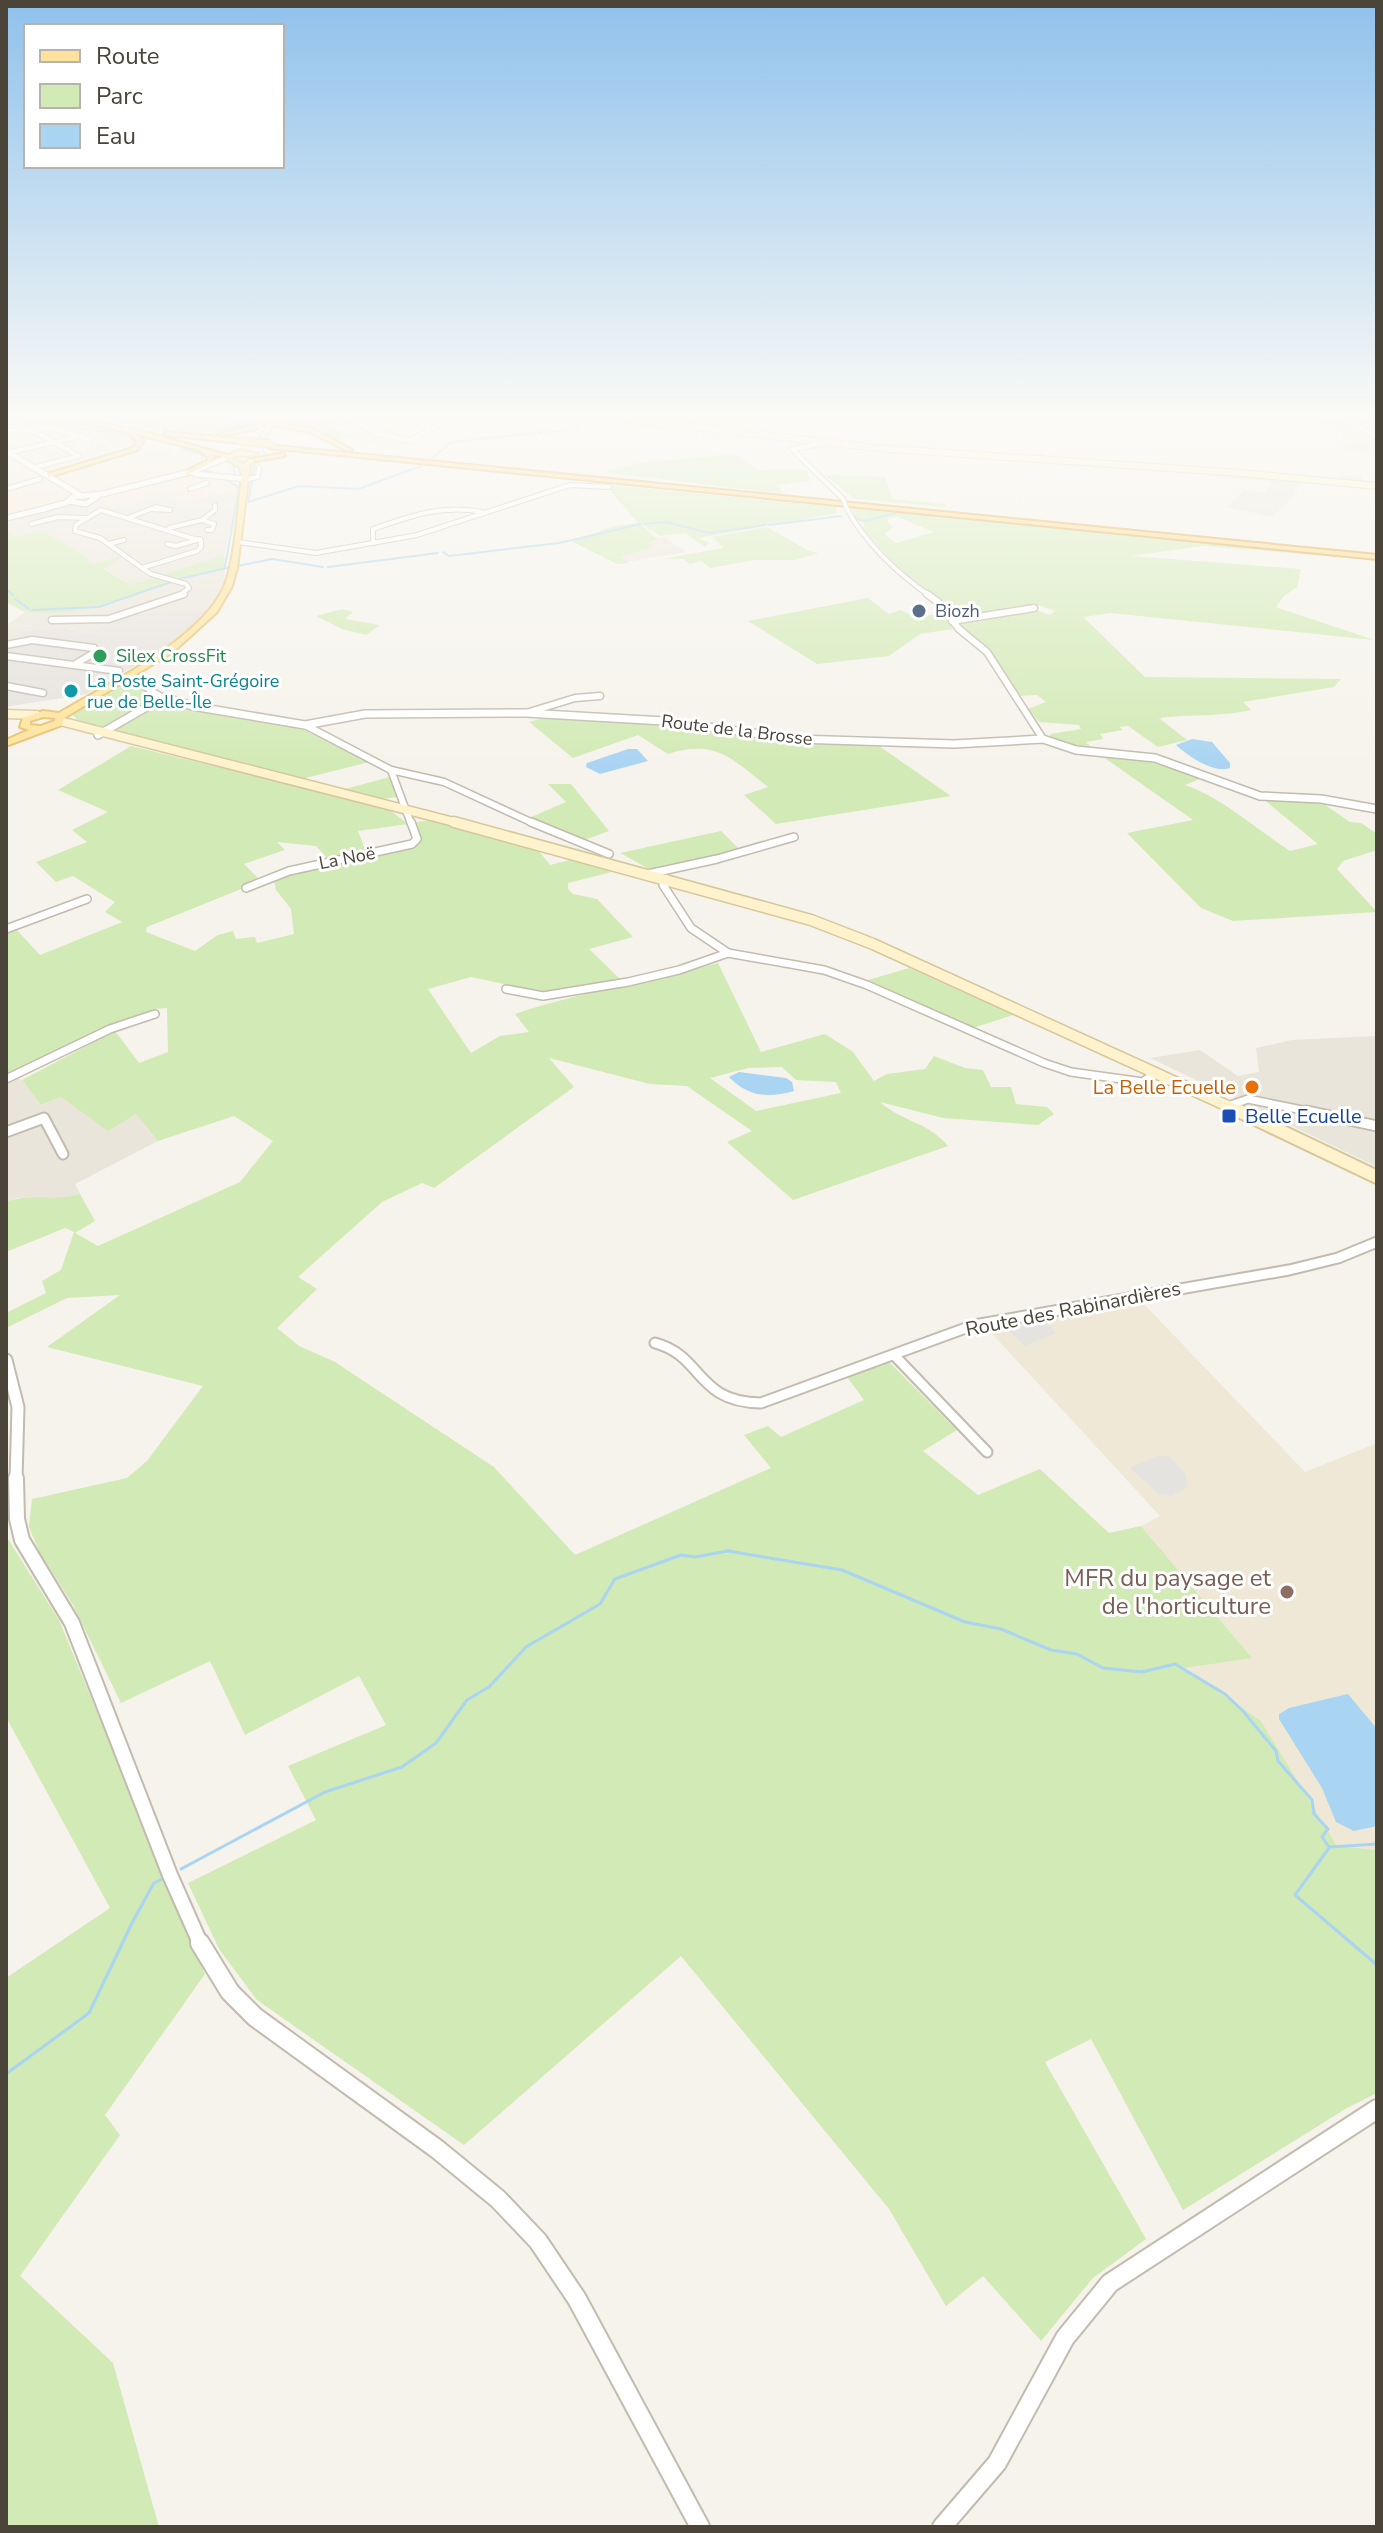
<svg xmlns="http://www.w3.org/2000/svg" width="1383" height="2533" font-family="'Nunito Sans',sans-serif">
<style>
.residential{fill:#eae5da}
.commercial{fill:#f7ead8}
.industrial{fill:#e6e2dd}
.education{fill:#efe8d6}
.green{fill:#d2eab5;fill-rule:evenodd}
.parking{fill:#e5e3e0}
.water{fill:#a9d4f2}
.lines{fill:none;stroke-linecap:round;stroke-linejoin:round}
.stream-far1{stroke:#a9d4f2;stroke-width:2}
.stream{stroke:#a9d4f2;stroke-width:3}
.minor-far3-casing{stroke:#c2bbae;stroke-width:6}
.minor-far2-casing{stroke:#c2bbae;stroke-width:9}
.minor-far1-casing{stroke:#c2bbae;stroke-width:10}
.minor-casing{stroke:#c2bbae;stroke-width:13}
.tertiary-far4-casing{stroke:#c2bbae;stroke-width:7}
.tertiary-far3-casing{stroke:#c2bbae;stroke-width:10}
.tertiary-far2-casing{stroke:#c2bbae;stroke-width:15}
.tertiary-far1-casing{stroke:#c2bbae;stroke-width:18}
.tertiary-casing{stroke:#c2bbae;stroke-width:22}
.secondary-far3-casing{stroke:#d6c79b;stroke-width:8}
.secondary-far2-casing{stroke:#d6c79b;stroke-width:11}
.secondary-far1-casing{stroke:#d6c79b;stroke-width:13}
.secondary-casing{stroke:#d6c79b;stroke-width:16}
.primary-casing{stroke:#e6c16a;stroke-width:4}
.trunk-casing{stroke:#e0a43c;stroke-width:4}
.minor-far3{stroke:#fff;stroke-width:4}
.minor-far2{stroke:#fff;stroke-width:6}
.minor-far1{stroke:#fff;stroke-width:7}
.minor{stroke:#fff;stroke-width:9}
.tertiary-far4{stroke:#fff;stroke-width:5}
.tertiary-far3{stroke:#fff;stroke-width:7}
.tertiary-far2{stroke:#fff;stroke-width:11}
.tertiary-far1{stroke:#fff;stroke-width:14}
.tertiary{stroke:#fff;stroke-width:18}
.secondary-far3{stroke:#fff3cd;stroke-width:6}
.secondary-far2{stroke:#fff3cd;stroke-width:8}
.secondary-far1{stroke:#fff3cd;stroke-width:10}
.secondary{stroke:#fff3cd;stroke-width:12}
.primary{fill:#ffe39c;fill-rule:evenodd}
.trunk{fill:#ffd985;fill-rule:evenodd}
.minor-bridge-casing{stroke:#c2bbae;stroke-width:6;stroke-linecap:butt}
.trunk-bridge-casing{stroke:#e0a43c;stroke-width:9;stroke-linecap:butt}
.minor-bridge{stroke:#fff;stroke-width:4}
.trunk-bridge{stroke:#ffd985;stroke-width:7}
.service-dot{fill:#5c6f8a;stroke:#fff;stroke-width:3}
.leisure-dot{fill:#2e9e5b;stroke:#fff;stroke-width:3}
.culture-dot{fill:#0f9aa8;stroke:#fff;stroke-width:3}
.food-dot{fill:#e8710a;stroke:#fff;stroke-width:3}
.transit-dot{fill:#1a4fb4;stroke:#fff;stroke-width:3}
.education-dot{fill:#8d6e63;stroke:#fff;stroke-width:3}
.labels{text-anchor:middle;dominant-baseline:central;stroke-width:6;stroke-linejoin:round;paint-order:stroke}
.far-service-label{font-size:18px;fill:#4e5e75;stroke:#fff;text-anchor:start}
.far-leisure-label{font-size:18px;fill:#27864d;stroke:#fff;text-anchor:start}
.far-culture-label{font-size:18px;fill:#0d838f;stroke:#fff;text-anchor:start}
.far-street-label{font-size:18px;fill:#4b4439;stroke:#fff}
.food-label{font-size:20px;fill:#c56008;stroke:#fff;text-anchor:end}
.transit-label{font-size:20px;fill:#164399;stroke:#fff;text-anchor:start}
.street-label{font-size:20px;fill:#4b4439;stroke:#fff}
.near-education-label{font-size:24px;fill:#785e54;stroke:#fff;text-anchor:end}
</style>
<rect width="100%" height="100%" fill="#f6f3ec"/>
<g class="residential">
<polygon points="1308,415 1335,415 1353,422 1377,421 1377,454 1345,452 1337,442 1350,442 1343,434 1331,425 1321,427"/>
<polygon points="1207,472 1339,480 1339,475 1361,476 1362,481 1377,482 1377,488 1303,480 1293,497 1272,517 1227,507 1244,490 1265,493 1273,482 1208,476"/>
<polygon points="239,493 224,555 131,585 104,568 120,559 92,566 84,556 14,537 6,530 6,516 90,494 112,508 162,495 186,502 217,494"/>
<polygon points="664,537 686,552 627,562 618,557 651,547 646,542"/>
<polygon points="225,568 224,583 208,611 130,613 112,619 90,634 65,628 6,641 6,625 25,612 92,608 115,603 168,582"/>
<polygon points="1377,1036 1377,1167 1150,1058 1200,1050 1238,1076 1259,1072 1256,1048 1292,1040"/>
<polygon points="8,1073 22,1080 41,1105 61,1097 108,1130 136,1114 158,1141 75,1184 80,1194 65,1199 16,1198 6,1202"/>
</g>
<g class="commercial">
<polygon points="6,415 119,432 136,446 60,473 6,486"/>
<polygon points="285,415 457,415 399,449 355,439 336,443 323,429"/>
<polygon points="155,444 202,456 202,461 192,468 243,478 239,493 217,494 186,502 162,495 112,508 90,494 6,516 6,490"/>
</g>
<polygon class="industrial" points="208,611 181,638 87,694 6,707 6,641 20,639 21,632 65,628 90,634 112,619 130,613"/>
<polygon class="education" points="1140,1300 1305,1472 1377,1443 1377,1850 1337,1847 1261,1721 1183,1667 1251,1657 1141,1526 1160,1516 986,1327"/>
<g class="green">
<path d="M10,415C41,415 114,423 139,440L136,446L130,443L120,445L86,430L80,432L83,435L45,423L27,427Z"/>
<path d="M75,415H158L168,425H225L268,415C261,420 254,426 247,429C207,442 118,423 75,415Z"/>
<polygon points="280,415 297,415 309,422 311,422 305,415 329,416 324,419 330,424 337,424 335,428 355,437 333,441 321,428 278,424 276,421"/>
<polygon points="737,454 757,470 807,470 810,481 776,485 785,494 603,472 646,462"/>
<polygon points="825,475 885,477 892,499 945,504 946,507 855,499"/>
<polygon points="609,485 836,507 837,513 699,538 709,543 705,547 685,533 660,536 640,523 658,540 647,542 653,547 619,557 629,563 617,564 571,541 615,526 638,523 608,488"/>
<path d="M852,507L1377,560L1203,546L1131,556L1301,569L1297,587L1283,597L1276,607L1374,640L1110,613L1083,617L1145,677L1341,679L1334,687L1243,702L1251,710C1220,717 1190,714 1159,718L1187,740L1158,747L1128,726L1119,727L1123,730L1100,734L1103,739L1086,742L1092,748L1084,749L1051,739L1050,734L1081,729L1079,725L1039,722L1028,709L1046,702L1037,695L1018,696L988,651L958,623L1033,609L1050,615L1055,611L1038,605L956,619L941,602L906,578L863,529L864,523L855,518ZM898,517L934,532L896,543L885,534L893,527L887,522L889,518Z"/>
<polygon points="767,527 809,551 819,553 795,560 754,560 710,568 701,561 690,564 683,559 662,559 723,548 713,537"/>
<path d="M6,530L14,537L43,531L84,556L92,565L119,557L121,558L104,569L131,585L224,555L225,568C159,582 97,619 28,612C20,611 13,605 6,602Z"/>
<polygon points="868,598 889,614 901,610 914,617 941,614 953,629 920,634 889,656 817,664 748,621"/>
<polygon points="342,609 353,612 345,619 380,625 366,635 342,629 316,616"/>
<polygon points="125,681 132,681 155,696 103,729 81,724 72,714"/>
<polygon points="160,700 300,728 369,762 302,779 110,731"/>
<path d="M543,718L653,724L767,739L876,744L951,796L776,824L744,795L768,787C732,759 716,739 668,754L638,735L573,758L529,722Z"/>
<path d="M131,746L387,808L408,824L358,831L366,852L327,858L316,846L277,842L285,850L244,864L261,881L147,927L146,932L195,951L218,935L233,931L236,939L255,937L257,943L294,934L291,909L276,890L274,881L294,872L417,846L420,840L417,822L432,820L538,850L550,865L574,859L612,872L568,883V889L573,894L597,899L633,937L589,949L621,980L543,992L471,977L428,989L471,1053L500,1036L529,1032L515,1014C581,991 651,983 718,963L761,1052L825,1034L853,1052L874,1081L887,1074L925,1069L934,1056L965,1068L983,1070L991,1087H1011L1016,1104L1047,1107L1054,1114L1038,1125L943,1118L880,1102C902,1122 927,1121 948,1146L793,1200L727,1142L752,1131L687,1086L650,1084L549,1058L574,1087L434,1188L422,1183L382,1202L298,1277L317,1289L277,1328L299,1346L335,1362L494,1467L575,1555L771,1468L744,1435L768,1426L781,1437L864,1400L847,1377L888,1361L957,1430L923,1451L978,1495L1040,1469L1109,1533L1141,1526L1252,1658L1184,1668L1261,1721L1337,1846L1377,1850V2093L1347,2108L1183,2210L1091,2039L1045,2062L1146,2239L1093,2278L1041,2341L983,2276L946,2306L889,2209L681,1956L464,2145L257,2000L219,1949L188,1883L316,1820L288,1766L386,1725L359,1676L245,1735L210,1661L121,1703L73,1605L39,1551L29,1527L32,1499L127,1478L147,1461L203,1386L47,1347L120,1295L67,1298L6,1328V1313L46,1293L42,1281L61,1270L74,1232L65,1228L6,1252V1202C29,1193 56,1202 80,1194L95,1221L75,1233L98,1246L240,1182L273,1141L234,1116L158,1141L136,1114L108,1131L61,1097L41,1105L22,1080L115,1031L139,1063L168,1052L167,1008L154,1009L6,1074V931L15,928L40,955L122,922L105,912L115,902L73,876L56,882L36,862L87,842L72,830L108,812L58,790ZM782,1067L796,1080L836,1082L841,1093L756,1111L710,1078L748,1068Z"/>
<path d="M1099,754L1130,756L1202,778L1185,785C1223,798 1256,829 1290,851L1318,844L1263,799L1318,800L1350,822L1361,823L1377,834V850L1343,861L1337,869L1377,912L1233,921L1201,908L1127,833L1193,820Z"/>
<polygon points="390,777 398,797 381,799 345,789"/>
<polygon points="548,784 571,784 609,831 582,841 529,818 566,802"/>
<polygon points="721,831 739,849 706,860 651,870 620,853"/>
<polygon points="909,968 1013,1015 973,1028 868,980"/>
<polygon points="6,1511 8,1539 59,1620 205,1974 105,2115 120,2135 20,2276 113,2363 159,2527 6,2527 6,1978 110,1908 6,1717"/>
</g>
<g class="parking">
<polygon points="6,415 29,426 48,423 80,431 86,430 113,440 100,441 111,450 93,454 99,458 92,460 81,453 89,451 82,447 91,444 94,439 78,431 74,433 77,435 68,437 55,430 39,432 29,426 19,428 12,424 6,429"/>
<polygon points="1042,1318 1056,1333 1024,1346 1009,1330"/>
<polygon points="1157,1456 1169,1456 1185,1474 1188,1484 1185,1489 1171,1496 1159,1494 1130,1468"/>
</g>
<g class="water">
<path d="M1192,739L1212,742L1230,763V768C1214,774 1188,756 1176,745Z"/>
<polygon points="628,749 637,749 648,761 600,774 586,767 587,763"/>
<path d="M739,1072L786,1078L792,1082L794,1091C768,1098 748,1097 729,1077Z"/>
<polygon points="1348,1694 1377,1729 1377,1826 1354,1831 1336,1822 1322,1788 1279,1719 1279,1714 1289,1708"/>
</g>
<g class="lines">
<g class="stream-far1">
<polyline points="32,415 113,434"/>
<polyline points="280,418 286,420 280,424"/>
<polyline points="221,431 251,423 265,415"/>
<polyline points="538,433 570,430 585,421 596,420"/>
<polyline points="264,447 262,451 266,454"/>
<polyline points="180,449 203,455 201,464"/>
<polyline points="432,458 452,442 535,433"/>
<polyline points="233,464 235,475"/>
<polyline points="203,470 218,474"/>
<polyline points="252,477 255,464 264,459"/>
<polyline points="225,479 239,488 225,566"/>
<polyline points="252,481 248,502 299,486 358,489 421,466"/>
<polyline points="856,519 866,521 896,513"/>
<polyline points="644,524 666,522 709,533 765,525"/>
<polyline points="769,525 841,516"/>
<polyline points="443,552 449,556 559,543 641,524"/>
<polyline points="238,566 272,559 323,567"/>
<polyline points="328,567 438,553"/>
<polyline points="179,579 231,567"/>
<polyline points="6,589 13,595"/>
<polyline points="15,599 29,609"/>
<polyline points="32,610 99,607 171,582"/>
</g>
<g class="stream">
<polyline points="1330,1847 1377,1844"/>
<polyline points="1329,1848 1295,1895 1377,1965"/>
<polyline points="181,1869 325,1792 402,1767 436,1743 467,1700 489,1687 526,1647 600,1604 615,1579 681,1555 695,1557 728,1551 842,1570 965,1622 1001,1629 1051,1650 1077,1654 1103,1668 1142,1672 1175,1664 1225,1694 1242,1710 1276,1751 1278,1761 1312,1800 1314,1814 1328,1829 1322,1837 1329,1847"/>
<polyline points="6,2074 89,2013 133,1921 154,1883 162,1879"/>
</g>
<g class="minor-far3-casing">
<g id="minor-far3">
<polyline points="398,415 434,428"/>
<polyline points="6,416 79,456 32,468"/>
<polyline points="1350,421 1377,437"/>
<polyline points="6,432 49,427 90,440"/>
<polyline points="826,443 792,449 843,499"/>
<polyline points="11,452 82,436"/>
<polyline points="248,479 258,477 259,468"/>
<polyline points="6,489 40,479"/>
<polyline points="190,489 207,483"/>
<path d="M846,507C864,542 898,574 930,596"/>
<polygon points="101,510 201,541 201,547 197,551 142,568 100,538 75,531 76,525"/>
<polyline points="128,518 156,507 170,510 152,509"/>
<polyline points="202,520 214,524 212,530 207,530"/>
<polyline points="31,524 58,517 87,518"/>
<polyline points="169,528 202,520 215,510 215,505"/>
<polyline points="238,542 316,553 417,535 570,485 609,487"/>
<path d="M373,543V529C411,516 442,504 482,512"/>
<polyline points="109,544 124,540"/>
<polyline points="167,544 176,546 200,539"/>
<polyline points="142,568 151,574 186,584 189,588 178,596"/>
</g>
</g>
<g class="minor-far2-casing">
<g id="minor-far2">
<polyline points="927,594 938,602 959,629 987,652 1043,739"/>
<polyline points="52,620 109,619 184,594"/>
<polyline points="952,621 1034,608"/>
<polyline points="6,645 32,640 94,648 94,653 77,663"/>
<polyline points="6,656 119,671"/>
<polyline points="134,679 161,697"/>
<polyline points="6,686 43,693"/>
<polyline points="526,713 575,698 600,696"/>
<polyline points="305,725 391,770 444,782 535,824"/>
<polyline points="391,770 411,824"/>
</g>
</g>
<g class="minor-far1-casing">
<g id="minor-far1">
<polyline points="531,822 609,854"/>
<polyline points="648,874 717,859 794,837"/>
<polyline points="667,879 663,885 691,928 728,953 824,970 867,985 1044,1063 1071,1072 1143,1082 1156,1072"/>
<polyline points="246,888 289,871 412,844 417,839 411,822"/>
<polyline points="6,929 87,899"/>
<polyline points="506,989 543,996 628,982 679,970 728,953"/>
<polyline points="6,1079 110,1029 155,1014"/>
<polyline points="1225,1107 1248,1099 1317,1113"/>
</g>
</g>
<g class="minor-casing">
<g id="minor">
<polyline points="1307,1111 1377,1126"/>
<polyline points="6,1132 44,1118 63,1154"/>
<path d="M655,1343C704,1356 695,1402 761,1403L974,1325L1289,1270L1338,1258L1377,1242"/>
<polyline points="894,1355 987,1452"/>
</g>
</g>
<g class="tertiary-far4-casing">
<g id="tertiary-far4">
<polyline points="346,415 373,432 410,441 455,415"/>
<polyline points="6,451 80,495"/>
<polyline points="195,474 246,479"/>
<polyline points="69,501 86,504 97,497 94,496"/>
<polyline points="42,509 66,503 73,497 102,494 194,471 226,458"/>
<polyline points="6,518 48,508"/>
</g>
</g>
<g class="tertiary-far3-casing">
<polyline id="tertiary-far3" points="98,735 164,697 192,706 305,725 365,714 526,713 664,721 797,739 954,744 1043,739 1076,750 1155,758 1260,796 1321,799 1377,809"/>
</g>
<g class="tertiary-far2-casing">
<polyline id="tertiary-far2" points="6,1360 18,1407 16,1480"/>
</g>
<g class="tertiary-far1-casing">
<polyline id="tertiary-far1" points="16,1478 17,1519 22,1540 72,1623 170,1875 201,1945"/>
</g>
<g class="tertiary-casing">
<g id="tertiary">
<polyline points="200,1943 230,1992 255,2017 437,2149 498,2199 538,2241 577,2299 700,2527"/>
<polyline points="942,2527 997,2463 1065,2338 1110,2283 1377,2109"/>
</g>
</g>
<g class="secondary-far3-casing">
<polyline id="secondary-far3" points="587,415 877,448 1242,473 1377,486"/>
</g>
<g class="secondary-far2-casing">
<g id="secondary-far2">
<polyline points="6,714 36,715"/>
<polyline points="60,721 462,824"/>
</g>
</g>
<g class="secondary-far1-casing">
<polyline id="secondary-far1" points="454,822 811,920 873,944 1243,1113"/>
</g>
<g class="secondary-casing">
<polyline id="secondary" points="1239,1111 1377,1177"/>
</g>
<g class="primary-casing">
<g id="primary">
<polygon points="273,415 279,415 262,442 258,442"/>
<path d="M239,450L258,454C251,458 240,454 231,458L244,464L250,459L255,460L250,465L237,568L232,586L217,612L173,652L64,718L62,725L6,746V740L29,730L20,727L23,718L43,711L59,713C108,684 200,640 224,587C235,561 238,507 242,477L240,467L223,458ZM43,717L55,718V721L41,726L30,725V721Z"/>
</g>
</g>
<g class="trunk-casing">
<g id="trunk">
<polygon points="46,415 60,415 145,432 231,456 228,458 211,454 214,456 213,462 187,475 185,472 208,460 208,457 198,450 136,434 144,440 137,450 49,477 47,474 133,448 137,441 127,432"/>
<polygon points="267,415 279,415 277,423 314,429 352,450 347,451 310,432 271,425 272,418 256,429 221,436 218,434 252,426"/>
<polygon points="164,432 241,439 244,441 241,443 166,435"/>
<polygon points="267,445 1377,555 1377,559 269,448"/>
<polygon points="283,453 285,456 256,461 253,459"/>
</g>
</g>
<use href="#minor-far3" class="minor-far3"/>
<use href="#minor-far2" class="minor-far2"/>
<use href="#minor-far1" class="minor-far1"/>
<use href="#minor" class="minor"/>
<use href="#tertiary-far4" class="tertiary-far4"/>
<use href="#tertiary-far3" class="tertiary-far3"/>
<use href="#tertiary-far2" class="tertiary-far2"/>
<use href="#tertiary-far1" class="tertiary-far1"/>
<use href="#tertiary" class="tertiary"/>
<use href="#secondary-far3" class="secondary-far3"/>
<use href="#secondary-far2" class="secondary-far2"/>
<use href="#secondary-far1" class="secondary-far1"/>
<use href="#secondary" class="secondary"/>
<use href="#primary" class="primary"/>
<use href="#trunk" class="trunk"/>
<g class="minor-bridge-casing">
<polyline id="minor-bridge" points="843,499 846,507"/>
</g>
<g class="trunk-bridge-casing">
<polyline id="trunk-bridge" points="241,441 271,444"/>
</g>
<use href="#minor-bridge" class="minor-bridge"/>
<use href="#trunk-bridge" class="trunk-bridge"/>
</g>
<linearGradient id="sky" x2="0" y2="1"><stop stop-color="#8fc1ec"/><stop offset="0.54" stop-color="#fbfaf6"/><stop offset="1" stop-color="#fbfaf6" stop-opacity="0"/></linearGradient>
<rect width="1383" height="770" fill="url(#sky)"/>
<circle class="service-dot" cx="919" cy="611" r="8"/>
<circle class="leisure-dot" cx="100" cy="656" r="8"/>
<circle class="culture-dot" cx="71" cy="691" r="8"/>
<circle class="food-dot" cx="1252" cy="1087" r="8"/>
<rect class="transit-dot" x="1221" y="1108" width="16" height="16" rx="4"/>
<circle class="education-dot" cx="1287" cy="1592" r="8"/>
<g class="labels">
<g class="far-service-label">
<text x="935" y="611">Biozh</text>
</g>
<g class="far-leisure-label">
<text x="116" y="656">Silex CrossFit</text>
</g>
<g class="far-culture-label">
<text x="87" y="681">La Poste Saint-Grégoire<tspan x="87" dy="21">rue de Belle-Île</tspan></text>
</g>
<g class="far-street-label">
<text transform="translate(737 730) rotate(7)">Route de la Brosse</text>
<text transform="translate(347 858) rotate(-11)">La Noë</text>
</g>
<g class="food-label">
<text x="1236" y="1087">La Belle Ecuelle</text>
</g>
<g class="transit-label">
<text x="1245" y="1116">Belle Ecuelle</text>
</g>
<g class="street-label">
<text transform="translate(1073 1309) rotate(-11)">Route des Rabinardières</text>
</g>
<g class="near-education-label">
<text x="1271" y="1578">MFR du paysage et<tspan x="1271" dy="28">de l'horticulture</tspan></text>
</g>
</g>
<rect width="1383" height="2533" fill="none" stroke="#4b4439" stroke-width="16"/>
<rect x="24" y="24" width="260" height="144" fill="#ffffff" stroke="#b7b4b0" stroke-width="2"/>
<rect x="40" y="50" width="40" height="12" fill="#ffe39c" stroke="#b7b4b0" stroke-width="2"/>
<text x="96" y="64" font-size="24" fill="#4b4439">Route</text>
<rect x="40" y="84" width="40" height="24" fill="#d2eab5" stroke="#b7b4b0" stroke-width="2"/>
<text x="96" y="104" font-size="24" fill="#4b4439">Parc</text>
<rect x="40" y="124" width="40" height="24" fill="#a9d4f2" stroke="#b7b4b0" stroke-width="2"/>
<text x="96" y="144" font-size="24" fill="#4b4439">Eau</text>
</svg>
